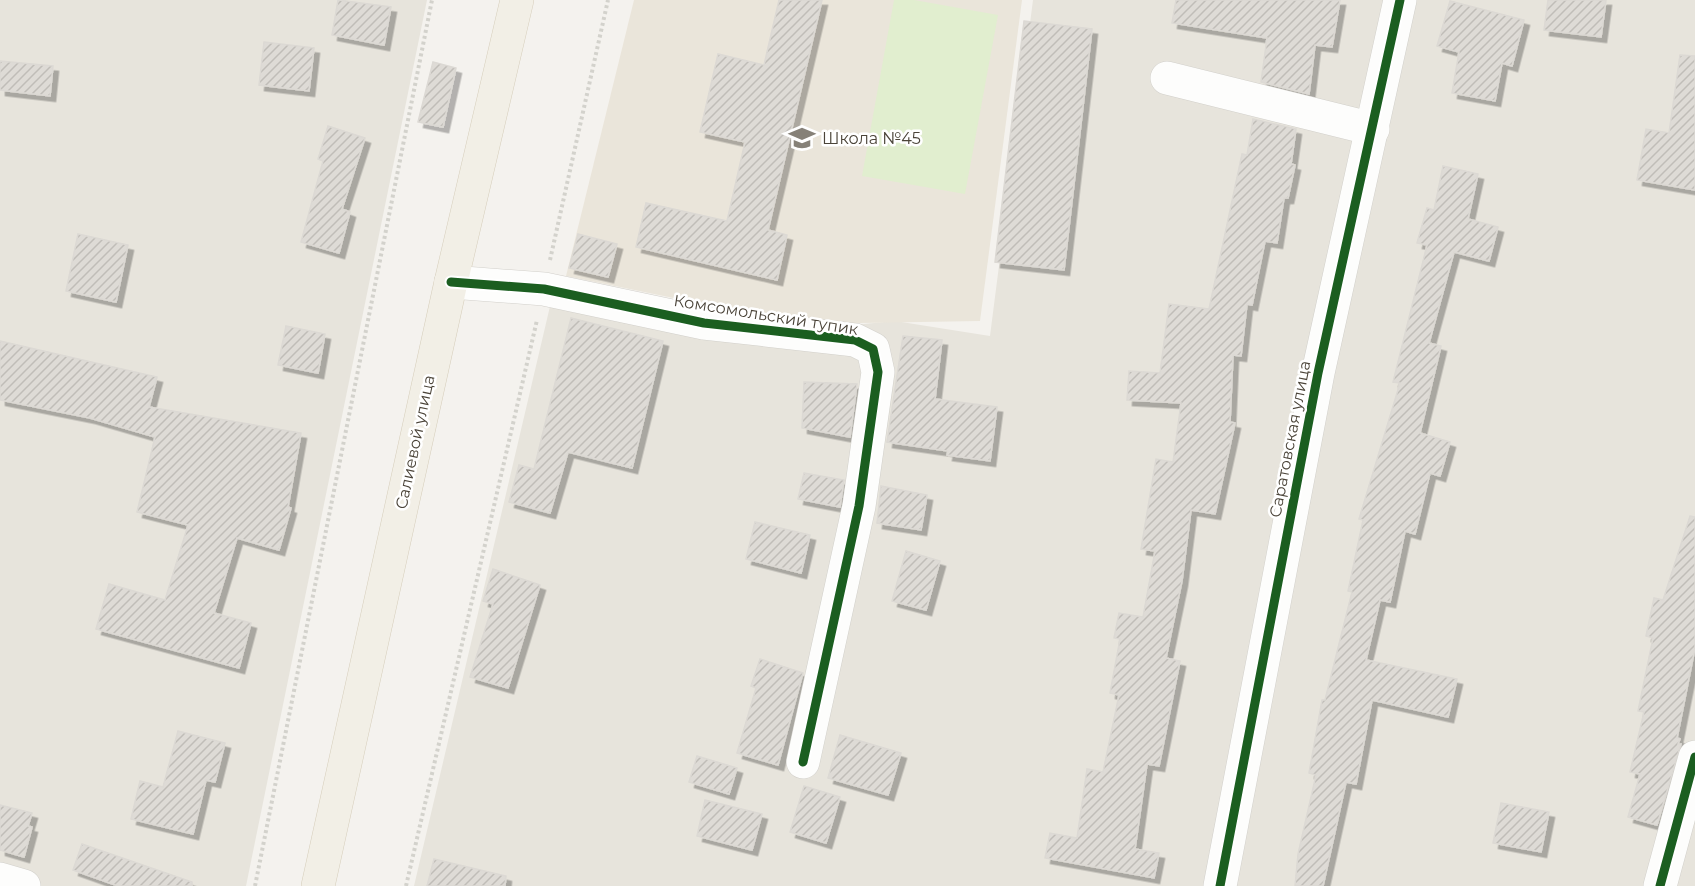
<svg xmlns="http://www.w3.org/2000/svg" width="1695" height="886" font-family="Montserrat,sans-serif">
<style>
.residential{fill:#e7e4dc}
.education{fill:#eae5da}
.green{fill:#e1eecf}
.building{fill:url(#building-hatch);stroke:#dcd9d4;stroke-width:1.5;filter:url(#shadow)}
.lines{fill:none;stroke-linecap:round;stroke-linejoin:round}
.minor-casing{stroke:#d2d0cb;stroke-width:34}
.major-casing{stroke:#d6cebb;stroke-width:34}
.path{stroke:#d3d2cc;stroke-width:4;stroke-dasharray:3 3;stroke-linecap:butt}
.minor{stroke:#fdfdfc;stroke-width:33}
.major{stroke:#f2efe6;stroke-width:33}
.cycleway-casing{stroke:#fff;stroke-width:13}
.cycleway{stroke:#1b5e20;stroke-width:9}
.labels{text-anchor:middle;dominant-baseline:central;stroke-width:5;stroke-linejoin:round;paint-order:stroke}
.poi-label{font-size:16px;fill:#4b4439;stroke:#fff;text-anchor:start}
.street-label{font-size:16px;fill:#4b4439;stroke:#fff}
</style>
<defs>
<pattern id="building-hatch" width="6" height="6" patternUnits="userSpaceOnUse" patternTransform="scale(1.5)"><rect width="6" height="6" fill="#dedbd6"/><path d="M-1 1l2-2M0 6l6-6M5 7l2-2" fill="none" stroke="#c0bdb8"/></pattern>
<filter id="shadow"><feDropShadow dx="5.5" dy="5.5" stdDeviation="0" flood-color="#0004"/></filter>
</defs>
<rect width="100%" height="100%" fill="#f4f2ee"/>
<g class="residential">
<polygon points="0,0 427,0 246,886 0,886"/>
<polygon points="1033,0 1695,0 1695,886 414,886 551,302 716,338 895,321 990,336"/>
</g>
<polygon class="education" points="634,0 1022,0 980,321 800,324 566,276"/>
<polygon class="green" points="894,0 914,0 998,15 965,194 862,176"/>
<g class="building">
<polygon points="338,0 391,7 384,45 332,35"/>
<polygon points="779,0 822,0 768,230 787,235 777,280 636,247 646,203 727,221 745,142 700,132 718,54 764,65"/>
<polygon points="1176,0 1340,0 1332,47 1315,45 1309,94 1261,82 1267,38 1172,23"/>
<polygon points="1548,0 1606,0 1601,37 1544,30"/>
<polygon points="1450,1 1524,20 1512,66 1502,63 1495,101 1452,93 1459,52 1437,46"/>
<polygon points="1024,21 1092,29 1064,270 995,262"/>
<polygon points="264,42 314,48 309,91 259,85"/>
<polygon points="1680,55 1695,56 1695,190 1637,180 1646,129 1669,133"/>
<polygon points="0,61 53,66 50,96 0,90"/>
<polygon points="433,62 456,68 443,127 418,122"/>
<polygon points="1253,119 1296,129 1291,164 1295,165 1288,198 1284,198 1277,243 1265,241 1252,305 1247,304 1241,356 1233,355 1230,422 1235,423 1215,514 1191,510 1182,581 1166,658 1180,661 1159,766 1147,764 1135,849 1159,853 1154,878 1045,858 1050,833 1077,838 1087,769 1103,772 1119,695 1110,693 1120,639 1114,638 1119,613 1143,617 1155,551 1141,549 1156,459 1173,462 1181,403 1127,400 1129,371 1160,373 1169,304 1209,309 1242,154 1247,155"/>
<polygon points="328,126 365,138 342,209 350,212 339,253 301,242 323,161 318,159"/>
<polygon points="1443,166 1478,174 1468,219 1498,227 1489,261 1454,252 1429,343 1441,346 1420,433 1450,442 1440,476 1430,473 1415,534 1405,531 1390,602 1380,600 1366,660 1457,679 1448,717 1372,700 1356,784 1346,782 1323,886 1295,886 1298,854 1316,775 1309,773 1322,700 1325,700 1352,592 1348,591 1363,520 1359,519 1400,383 1393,382 1427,245 1417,243 1427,208 1434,210"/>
<polygon points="78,234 128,245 116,302 66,291"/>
<polygon points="578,234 617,244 608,277 569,268"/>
<polygon points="571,318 663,341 632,468 568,452 550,513 509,502 519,465 534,469"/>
<polygon points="286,326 325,334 318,373 278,365"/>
<polygon points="903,336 942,340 935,399 997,407 990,461 947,455 948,451 887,442"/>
<polygon points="0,341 157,377 149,407 301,433 288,507 291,508 279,550 237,538 214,613 251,623 239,668 96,629 109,584 165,600 188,525 137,512 155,437 90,418 0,400"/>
<polygon points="804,382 857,384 850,437 802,428"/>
<polygon points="804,473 844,480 840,507 798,499"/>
<polygon points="881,486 927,495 921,530 877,523"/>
<polygon points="1690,516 1695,517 1695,648 1677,738 1680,739 1678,744 1681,744 1657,825 1628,817 1640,774 1630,772 1644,712 1638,711 1653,638 1646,636 1654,598 1663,600"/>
<polygon points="755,522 810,535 801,573 746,559"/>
<polygon points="906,551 940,561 926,610 892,601"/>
<polygon points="493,569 540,585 508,688 470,677 493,604 483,601"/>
<polygon points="760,659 803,673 778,765 737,753 756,688 751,686"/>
<polygon points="178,731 225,743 215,782 206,780 193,834 131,819 140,781 163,787"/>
<polygon points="840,735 901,753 888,795 828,778"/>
<polygon points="697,756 737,768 729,794 689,782"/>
<polygon points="804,786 840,797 826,843 790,832"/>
<polygon points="705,800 762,814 752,850 697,836"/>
<polygon points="1501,803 1549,812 1541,852 1493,843"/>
<polygon points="0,805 32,813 28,826 32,827 24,857 0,850"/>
<polygon points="82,844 192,882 192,886 118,886 73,870"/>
<polygon points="434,859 506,876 505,886 427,886"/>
</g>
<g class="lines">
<g class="minor-casing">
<g id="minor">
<polyline points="1167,78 1373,129"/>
<polyline points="451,282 544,289 704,323 855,340 873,349 878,372 859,506 803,762"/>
<polyline points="0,879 24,886"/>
<polyline points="1220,886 1318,373 1400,0"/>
<polyline points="1660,886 1695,757"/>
</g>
</g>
<g class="major-casing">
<polyline id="major" points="318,886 451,282 517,0"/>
</g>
<g class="path">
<polyline points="550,260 608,0"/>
<polyline points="255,886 432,0"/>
<polyline points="406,886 537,320"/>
</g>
<use href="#minor" class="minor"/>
<use href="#major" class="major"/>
<g class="cycleway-casing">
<g id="cycleway">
<polyline points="451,282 544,289 704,323 855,340 873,349 878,372 859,506 803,762"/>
<polyline points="1220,886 1318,373 1400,0"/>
<polyline points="1660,886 1695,757"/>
</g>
</g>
<use href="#cycleway" class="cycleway"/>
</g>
<defs>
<g id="school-bare" transform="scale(2.07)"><path d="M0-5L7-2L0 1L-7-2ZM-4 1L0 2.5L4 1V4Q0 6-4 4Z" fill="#868178" stroke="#fff" stroke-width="2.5" paint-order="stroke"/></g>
</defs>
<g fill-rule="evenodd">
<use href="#school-bare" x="802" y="138"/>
</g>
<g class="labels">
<g class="poi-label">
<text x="822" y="138">Школа №45</text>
</g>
<g class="street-label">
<text transform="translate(766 315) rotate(9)">Комсомольский тупик</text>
<text transform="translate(1290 439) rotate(-79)">Саратовская улица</text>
<text transform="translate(415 442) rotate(-78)">Салиевой улица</text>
</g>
</g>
</svg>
